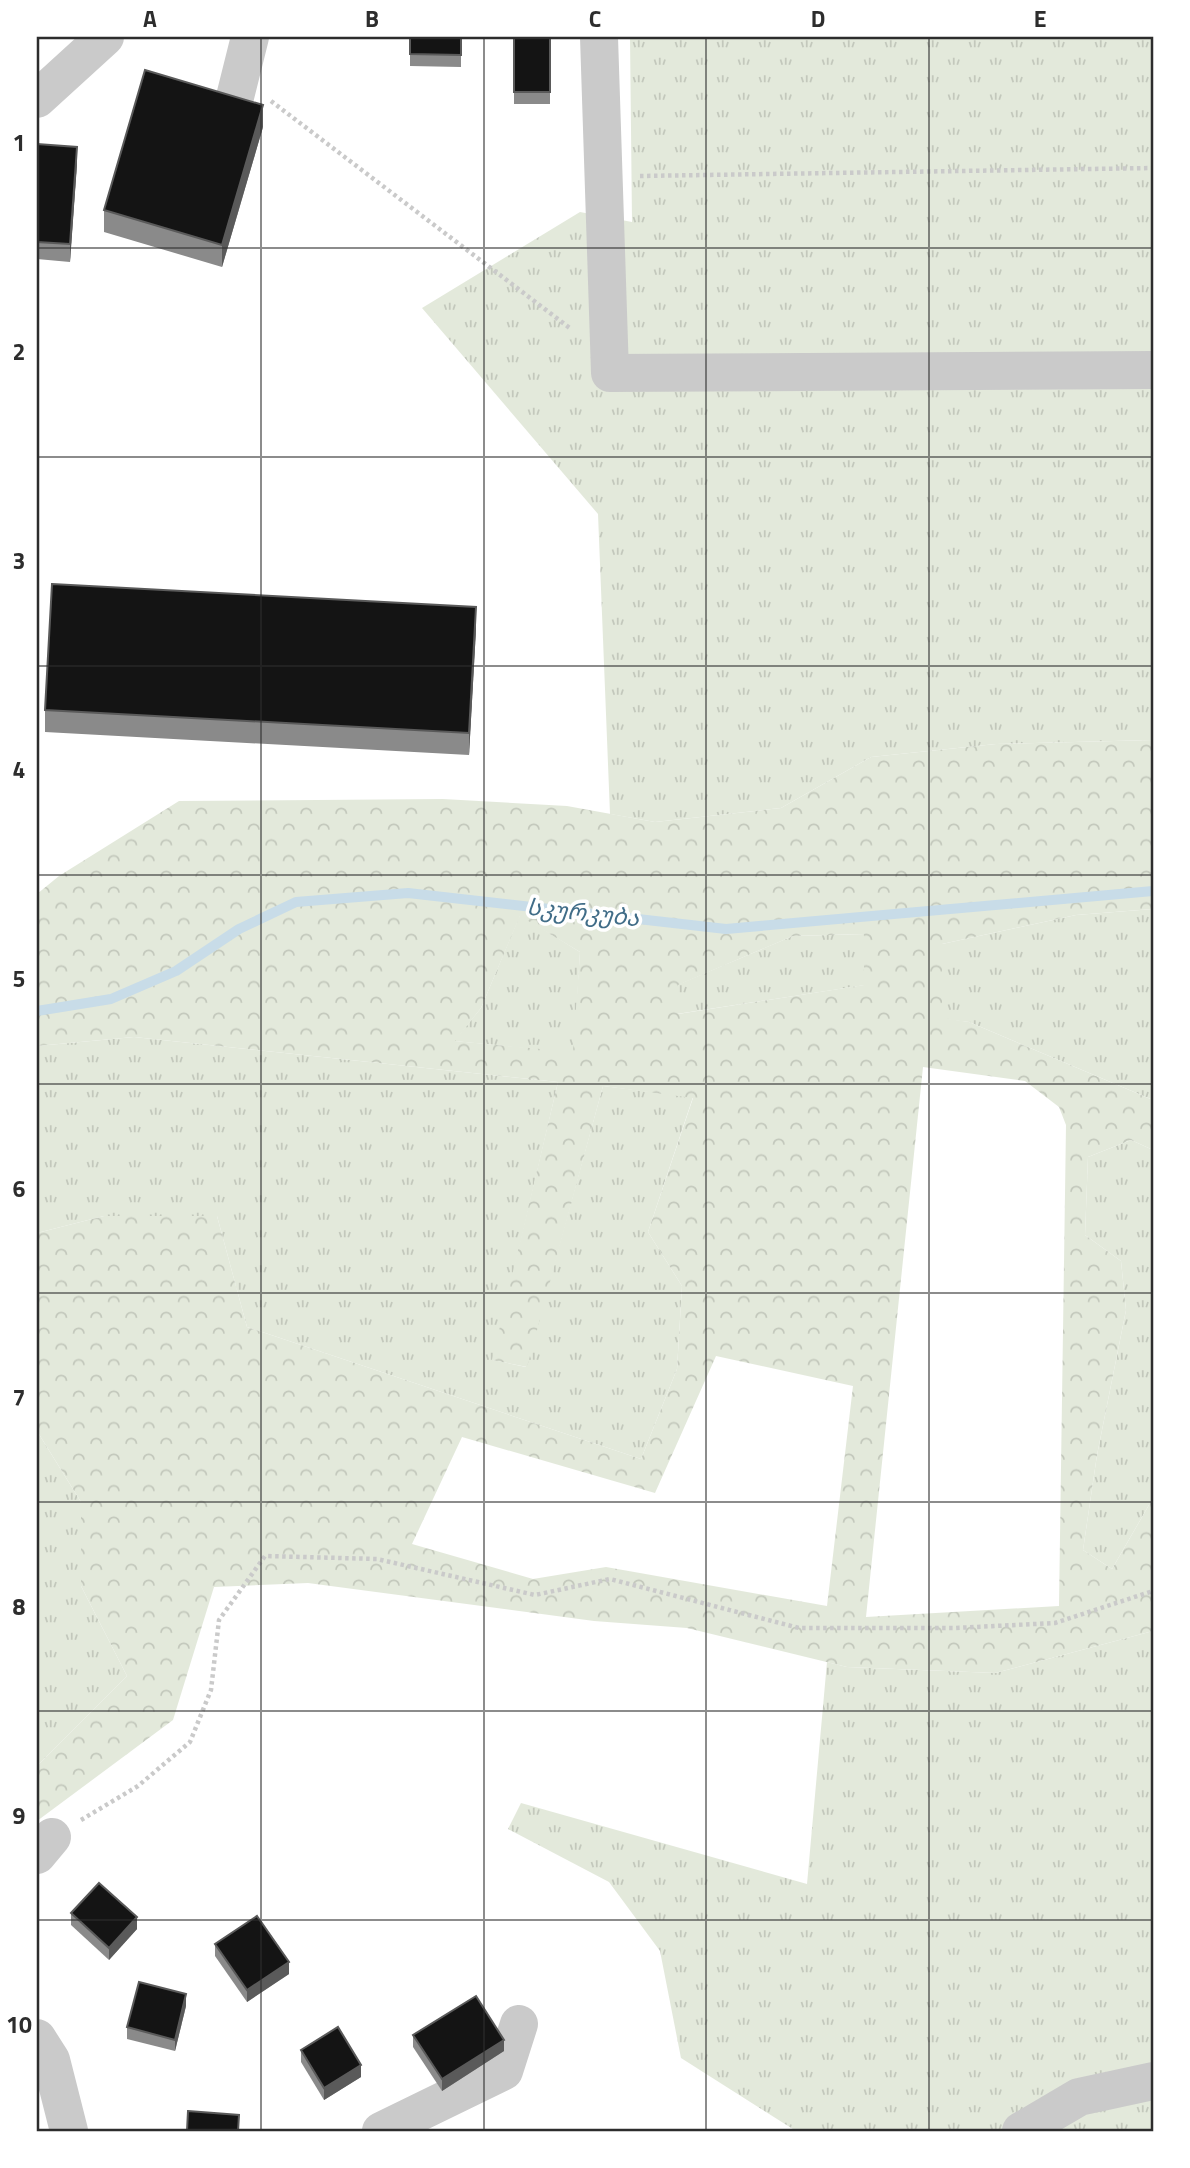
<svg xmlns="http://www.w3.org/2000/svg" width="1190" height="2168" font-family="'Titillium Web','Noto Sans Georgian',sans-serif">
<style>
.grass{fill:url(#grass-tufts)}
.forest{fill:url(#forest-crowns);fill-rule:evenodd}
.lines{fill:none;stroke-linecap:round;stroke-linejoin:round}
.stream{stroke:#c8dce8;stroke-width:10}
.path{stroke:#cacaca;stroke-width:4.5;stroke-dasharray:3.5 3.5;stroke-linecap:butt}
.minor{stroke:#cacaca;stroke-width:38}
.wall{fill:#8a8a8a}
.shaded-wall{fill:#5a5a5a}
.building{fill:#141414;stroke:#5a5a5a;stroke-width:2}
.grid{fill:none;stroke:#2d2d2d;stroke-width:2;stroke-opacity:0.55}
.labels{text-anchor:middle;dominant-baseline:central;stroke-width:7;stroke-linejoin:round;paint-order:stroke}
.water-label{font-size:23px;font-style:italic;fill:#416d88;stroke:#fff}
.neatline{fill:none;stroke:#2d2d2d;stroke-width:2.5}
.grid-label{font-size:23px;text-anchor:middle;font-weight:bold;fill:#2d2d2d}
</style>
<defs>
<pattern id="grass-tufts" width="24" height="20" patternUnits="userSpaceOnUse" patternTransform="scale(1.75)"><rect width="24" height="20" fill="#e3e9db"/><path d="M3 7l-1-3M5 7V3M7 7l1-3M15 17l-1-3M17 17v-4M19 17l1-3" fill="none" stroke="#c3c8bc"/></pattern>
<pattern id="forest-crowns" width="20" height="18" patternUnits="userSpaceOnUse" patternTransform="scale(1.75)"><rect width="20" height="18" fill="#e3e9db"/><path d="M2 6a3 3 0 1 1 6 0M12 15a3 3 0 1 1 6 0" fill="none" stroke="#c3c8bc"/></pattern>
</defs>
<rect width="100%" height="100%" fill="#fff"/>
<g class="grass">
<polygon points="630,37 1153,37 1153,740 996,744 871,757 781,808 655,822 610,814 598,514 422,308 580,212 632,222"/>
<polygon points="1153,909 1153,1100 969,1022 942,1019 942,944 1076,915"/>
<polygon points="520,915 580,952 574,1053 454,1041 481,1008"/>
<polygon points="865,934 865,985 677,1014 677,985 793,936"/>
<polygon points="134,1037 558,1082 493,1360 526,1367 603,1086 693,1097 648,1232 682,1286 677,1369 641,1459 247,1327 217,1216 104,1216 37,1233 37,1046"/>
<polygon points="1131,1140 1153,1150 1153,1498 1112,1569 1083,1550 1097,1455 1126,1310 1121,1261 1085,1235 1088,1157"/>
<polygon points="37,1431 81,1502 81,1586 127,1676 37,1766"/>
<polygon points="1153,1631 1153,2131 796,2131 681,2058 660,1951 609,1882 508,1829 521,1803 807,1884 827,1662 847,1667 995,1673"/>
</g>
<path class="forest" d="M1153,740V909L1076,915L942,944V1018L969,1022L1153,1100V1150L1131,1140L1088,1157L1085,1235L1121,1261L1126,1310L1097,1455L1083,1550L1112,1569L1153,1498V1631L995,1673L847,1667L687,1628L594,1621L308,1583L214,1587L173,1720L37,1821V1766L127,1676L81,1586V1502L37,1431V1233L104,1216H217L247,1327L641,1459L677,1369L682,1286L648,1232L693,1098L603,1086L527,1367L492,1360L558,1082L134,1037L37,1046V894L59,876L179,801L443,799L567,806L655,822L781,808L871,757L996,744ZM520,916L580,952L573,1052L455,1041L481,1008ZM864,934V985L678,1014V985L793,936ZM923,1067L1025,1081L1059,1107L1066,1125L1059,1606L866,1617ZM716,1356L853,1386L827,1606L606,1567L533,1579L412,1544L462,1437L655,1493Z"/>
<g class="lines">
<polyline class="stream" points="37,1011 111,999 176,971 239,929 296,902 408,893 726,929 1153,891"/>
<g class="path">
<polyline points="271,101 571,329"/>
<polyline points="640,176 1153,168"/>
<polyline points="81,1820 138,1786 190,1742 211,1690 219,1620 265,1556 377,1559 535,1595 610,1579 799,1628 955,1628 1055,1623 1153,1591"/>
</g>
<g class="minor">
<polyline points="599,37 610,373 1153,370"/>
<polyline points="37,99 105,37"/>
<polyline points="233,105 250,37"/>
<polyline points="37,1855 52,1837"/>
<polyline points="37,2038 51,2060 69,2131"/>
<polyline points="381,2131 504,2071 519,2024"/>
<polyline points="1021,2131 1079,2097 1153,2081"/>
</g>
</g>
<g class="wall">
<polygon points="410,37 461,37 461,67 410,66"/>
<rect x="514" y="37" width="36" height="67"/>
<polygon points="263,127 222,267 104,232 104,210"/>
<polygon points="37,144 77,164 70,262 37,259"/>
<polygon points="476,629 469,755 45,732 45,710"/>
<polygon points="71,1913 137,1929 109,1960 71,1925"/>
<polygon points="215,1944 289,1974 247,2002 215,1956"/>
<polygon points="186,2006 175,2051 127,2039 127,2027"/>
<polygon points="413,2035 504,2051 442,2091 413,2047"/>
<polygon points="301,2050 361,2077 324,2100 301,2062"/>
</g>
<g class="shaded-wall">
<polygon points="263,105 263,127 222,267 222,245"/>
<polygon points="77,147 77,164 70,262 70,244"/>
<polygon points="476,607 476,629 469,755 469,733"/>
<polygon points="137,1917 137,1929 109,1960 109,1948"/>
<polygon points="289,1962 289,1974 247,2002 247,1990"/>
<polygon points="186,1994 186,2006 175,2051 175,2040"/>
<polygon points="504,2040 504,2051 442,2091 442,2079"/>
<polygon points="361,2065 361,2077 324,2100 324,2088"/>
</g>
<g class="building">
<polygon points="410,37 461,37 461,55 410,54"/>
<rect x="514" y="37" width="36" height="55"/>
<polygon points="145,70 263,105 222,245 104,210"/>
<polygon points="37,144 77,147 70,244 37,242"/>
<polygon points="52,584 476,607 469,733 45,710"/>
<polygon points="99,1883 137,1917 109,1948 71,1913"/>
<polygon points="257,1916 289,1962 247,1990 215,1944"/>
<polygon points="139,1982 186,1994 175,2040 127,2027"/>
<polygon points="476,1996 504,2040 442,2079 413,2035"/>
<polygon points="338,2027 361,2065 324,2088 301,2050"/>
<polygon points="188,2111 239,2115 238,2131 187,2131"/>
</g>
<path class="grid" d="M261,37V2131M484,37V2131M706,37V2131M929,37V2131M37,248H1153M37,457H1153M37,666H1153M37,875H1153M37,1084H1153M37,1293H1153M37,1502H1153M37,1711H1153M37,1920H1153"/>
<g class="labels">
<g class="water-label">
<text transform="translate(583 912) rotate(6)">სკურკუბა</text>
</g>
</g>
<rect width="1190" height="2168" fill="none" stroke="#ffffff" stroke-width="77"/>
<rect x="38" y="38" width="1114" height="2092" class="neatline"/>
<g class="grid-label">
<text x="150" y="27">A</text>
<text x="372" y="27">B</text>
<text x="595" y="27">C</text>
<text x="818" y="27">D</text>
<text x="1040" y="27">E</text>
<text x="19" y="151">1</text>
<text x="19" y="360">2</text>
<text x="19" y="569">3</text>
<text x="19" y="778">4</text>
<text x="19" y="987">5</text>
<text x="19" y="1197">6</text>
<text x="19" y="1406">7</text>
<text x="19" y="1615">8</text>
<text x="19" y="1824">9</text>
<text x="19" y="2033">10</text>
</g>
</svg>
